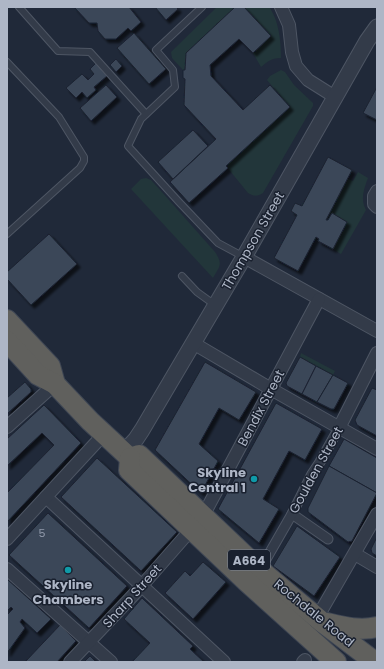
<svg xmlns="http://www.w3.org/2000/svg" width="384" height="669" font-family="Poppins,sans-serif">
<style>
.green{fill:#22363a}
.building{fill:#3b4759;stroke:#1b2230;filter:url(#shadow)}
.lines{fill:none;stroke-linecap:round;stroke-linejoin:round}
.service-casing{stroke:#4e5664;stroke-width:8}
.pedestrian-casing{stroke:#4e5664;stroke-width:11}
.minor-casing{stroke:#4e5664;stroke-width:14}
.tertiary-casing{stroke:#4e5664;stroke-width:17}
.trunk-casing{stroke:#3e4654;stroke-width:22}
.service{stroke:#333b49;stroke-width:6}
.pedestrian{stroke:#333b49;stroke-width:9}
.minor{stroke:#333b49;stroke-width:12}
.tertiary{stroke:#333b49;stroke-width:15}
.trunk{stroke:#60605d;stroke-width:20}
.culture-dot{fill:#0f9aa8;stroke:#19202e;stroke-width:1.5}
.labels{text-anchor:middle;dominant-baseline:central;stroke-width:3;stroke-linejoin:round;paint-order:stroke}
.number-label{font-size:11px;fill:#919aab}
.shield{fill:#19202e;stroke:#818998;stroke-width:1}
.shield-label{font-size:12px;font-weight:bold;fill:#aeb6c6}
.street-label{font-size:13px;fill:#aeb6c6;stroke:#19202e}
.poi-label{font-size:13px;font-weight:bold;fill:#aeb6c6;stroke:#19202e;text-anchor:end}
</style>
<defs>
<filter id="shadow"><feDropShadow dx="3.5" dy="3.5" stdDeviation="1" flood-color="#0009"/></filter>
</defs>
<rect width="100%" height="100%" fill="#202939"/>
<g class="green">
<polygon points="217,7 235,7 186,53 185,70 183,70 172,58 171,52"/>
<path d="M244,7H269L270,8C279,22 281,41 281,58C272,58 268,61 261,67L253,53L271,36Z"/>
<path d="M281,70L285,72L294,85L313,103V106L263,193C257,197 253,196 248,193L226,166L290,107L267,80L270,76Z"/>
<path d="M358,172L368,178C364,189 360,199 366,210L341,254L333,249L347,222L332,213L328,220H326L348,179L353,181Z"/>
<path d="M146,178L151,180L161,191L215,252C223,264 220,266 213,278L131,189L141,179Z"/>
<polygon points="301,353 335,371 333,375 300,357"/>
</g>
<g class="building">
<polygon points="74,7 129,7 141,22 131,31 128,28 116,39 105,39 98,31 97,23 89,23"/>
<polygon points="155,7 176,7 178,9 166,20"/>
<polygon points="235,7 244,7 271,36 253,53 239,39 210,65 211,76 243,110 270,85 290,107 226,166 228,168 189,203 170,182 216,139 184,105 185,79 183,78 183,70 185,70 186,53"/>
<polygon points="134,33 166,69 149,84 117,48"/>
<polygon points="116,59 122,66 116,72 110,65"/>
<polygon points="96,63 107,76 94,87 96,90 87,98 82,92 76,98 66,88 82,74 88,80 94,74 90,69"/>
<polygon points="106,85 117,97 91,121 80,108"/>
<polygon points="377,87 377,120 363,113"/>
<polygon points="193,130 208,146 173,179 158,162"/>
<polygon points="328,157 352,170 326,220 328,220 332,213 347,222 333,249 318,241 319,239 316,237 298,271 274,258 297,215 291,211 295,203 302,206"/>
<polygon points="49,234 77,264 31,305 7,279 7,272"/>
<polygon points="300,357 316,366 302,394 287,386 286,383"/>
<polygon points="205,362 256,392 239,420 219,408 199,444 218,461 201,493 155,450"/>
<polygon points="316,366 333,375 317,402 302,394"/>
<polygon points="333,375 348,383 334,409 331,409 317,402"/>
<polygon points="25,382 31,389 31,392 7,414 7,398"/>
<polygon points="372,388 377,390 377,436 357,425 355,420"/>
<polygon points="276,403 322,429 305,460 289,451 263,499 279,509 259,543 218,509"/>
<polygon points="44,405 81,443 7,522 7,493 54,445 42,433 7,466 7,439"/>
<polygon points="344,439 377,458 377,493 329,466"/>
<polygon points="97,458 177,532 141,571 61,497"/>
<polygon points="329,466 377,493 352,541 348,542 308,512 308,508"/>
<polygon points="48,513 127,586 89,628 9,555"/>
<polygon points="297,526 340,557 314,596 273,566"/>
<polygon points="377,537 377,556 372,553 371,549"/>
<polygon points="203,562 226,582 193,619 165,593 185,571 190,576"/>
<polygon points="7,579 51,619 37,633 22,619 20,622 25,628 7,653 7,615 13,609 11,607 7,611"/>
<polygon points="142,598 193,646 190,649 204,662 132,662 150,643 124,619"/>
<polygon points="60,625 76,641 57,662 25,662"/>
<polygon points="90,656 96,662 84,662"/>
</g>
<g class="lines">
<g class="service-casing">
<g id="service">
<polyline points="19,7 58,51 90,52 146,114"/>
<polyline points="202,7 156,50 173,70 175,87 141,119 128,146 179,202 218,243 244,257"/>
<polyline points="7,62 59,117 84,157 84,161 80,168 7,234"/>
<polyline points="182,276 197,292 215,305"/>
</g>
</g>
<g class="pedestrian-casing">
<g id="pedestrian">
<polyline points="292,514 328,539"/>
<polyline points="257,570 265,561 292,514 312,474 320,462 339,428"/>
</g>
</g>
<g class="minor-casing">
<g id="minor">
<polyline points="281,7 289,25 292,52 296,66 308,80 335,97"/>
<polyline points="377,191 374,196 374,204 377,207"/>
<polyline points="244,257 377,331"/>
<polyline points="193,343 271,389 377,449"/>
<polyline points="7,427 55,384"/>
<polyline points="339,428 377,353"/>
<polyline points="46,497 224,662"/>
<polyline points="7,539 104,434"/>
<polyline points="355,554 377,567"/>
<polyline points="7,569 111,662"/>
<polyline points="317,618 377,514"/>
<polyline points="70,662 138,590 203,516 319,299"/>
<polyline points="303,662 305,660"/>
</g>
</g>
<g class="tertiary-casing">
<polyline id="tertiary" points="124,452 136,439 142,430 244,257 367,41 377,27"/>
</g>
<g class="trunk-casing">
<g id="trunk">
<polyline points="7,320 50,366 55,384"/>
<polyline points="7,341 38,375 55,384 90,421 130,458"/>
<polyline points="130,458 139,455 259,569 322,622 375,662"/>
<polyline points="130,458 129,470 246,581 336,662"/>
<path d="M327,623C344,627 360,631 377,627"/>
</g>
</g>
<use href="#service" class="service"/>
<use href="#pedestrian" class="pedestrian"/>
<use href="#minor" class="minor"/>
<use href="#tertiary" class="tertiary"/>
<use href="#trunk" class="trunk"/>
</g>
<g class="culture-dot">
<circle cx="254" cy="479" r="4"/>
<circle cx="68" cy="570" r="4"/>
</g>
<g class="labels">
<g class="number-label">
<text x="42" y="533">5</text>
</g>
<rect class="shield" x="228" y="550" width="42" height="20" rx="3"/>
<g class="shield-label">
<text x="249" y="560">A664</text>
</g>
<g class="street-label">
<text transform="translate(253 241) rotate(-60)">Thompson Street</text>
<text transform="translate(261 408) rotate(-62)">Bendix Street</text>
<text transform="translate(316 470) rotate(-61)">Goulden Street</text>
<text transform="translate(132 596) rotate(-48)">Sharp Street</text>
<text transform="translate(314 613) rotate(39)">Rochdale Road</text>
</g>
<g class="poi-label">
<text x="246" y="472">Skyline<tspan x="246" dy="15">Central 1</tspan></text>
<text x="68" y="584" text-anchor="middle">Skyline<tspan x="68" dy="15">Chambers</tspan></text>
</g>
</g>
<rect width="384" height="669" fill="none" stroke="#aeb6c6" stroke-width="16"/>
</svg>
